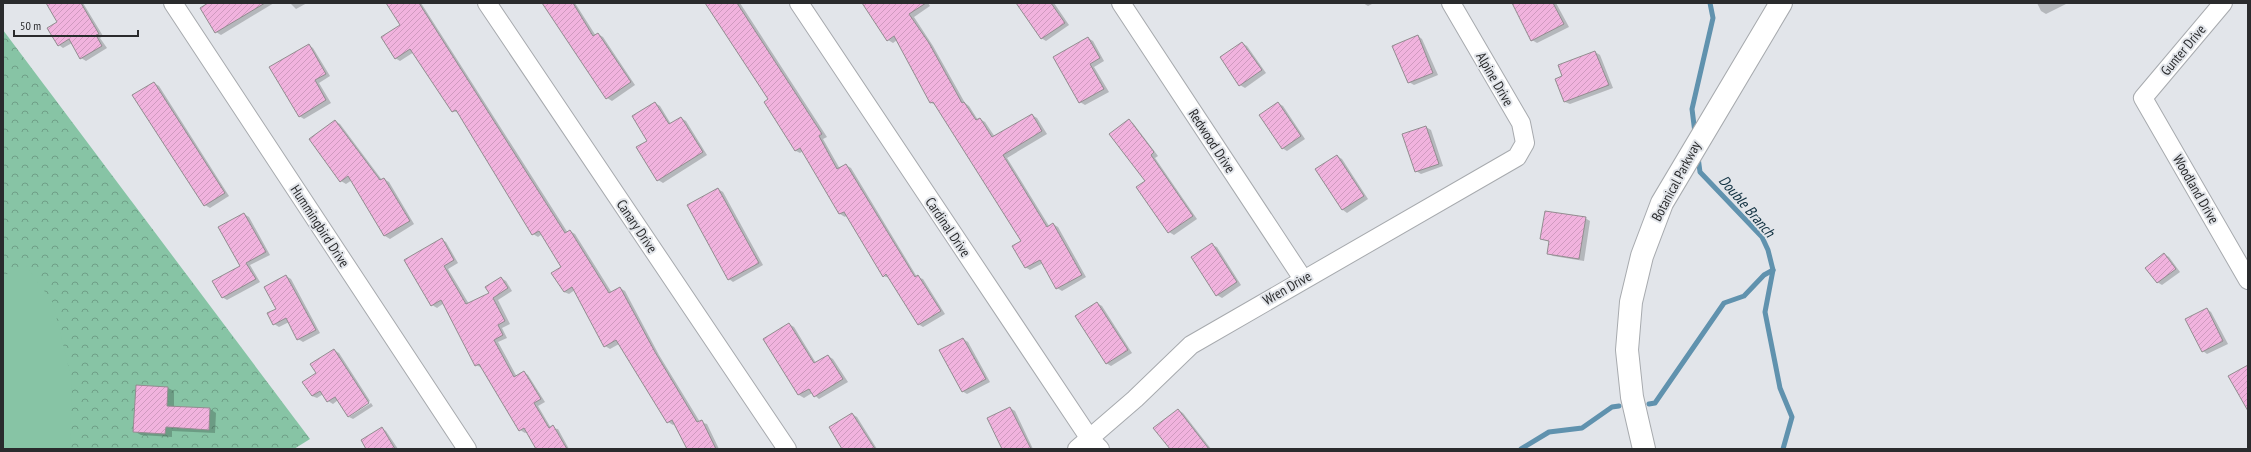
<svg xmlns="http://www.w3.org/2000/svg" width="2251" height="452" font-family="'PT Sans Narrow',sans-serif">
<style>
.park{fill:url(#park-crowns)}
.garden{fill:#87c4a5}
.shadow{fill:#0003}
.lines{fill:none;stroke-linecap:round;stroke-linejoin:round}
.stream{stroke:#6092ae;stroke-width:5}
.building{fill:url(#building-hatch);stroke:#928d90}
.street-casing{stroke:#a7aaae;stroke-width:20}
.secondary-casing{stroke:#a7aaae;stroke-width:24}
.street{stroke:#fff;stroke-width:18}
.secondary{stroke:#fff;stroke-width:22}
.labels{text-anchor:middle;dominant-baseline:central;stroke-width:4;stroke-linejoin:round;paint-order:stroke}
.street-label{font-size:14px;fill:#2a2b2d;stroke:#e2e5ea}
.water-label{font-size:15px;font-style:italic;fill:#0f3040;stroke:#e2e5ea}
</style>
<defs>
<pattern id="park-crowns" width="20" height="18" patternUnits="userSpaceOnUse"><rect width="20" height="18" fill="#87c4a5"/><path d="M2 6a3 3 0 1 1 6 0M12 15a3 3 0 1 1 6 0" fill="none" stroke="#6f9f87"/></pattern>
<pattern id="building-hatch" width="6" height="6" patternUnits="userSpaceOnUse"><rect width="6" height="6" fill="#f1b3de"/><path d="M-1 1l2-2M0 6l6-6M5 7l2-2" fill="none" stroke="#cf9abf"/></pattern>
</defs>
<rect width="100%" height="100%" fill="#e2e5ea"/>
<polygon class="park" points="3,30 310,439 294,449 3,449"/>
<polygon class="garden" points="24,263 53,303 72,381 70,449 3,449 3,277"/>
<g class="shadow">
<polygon points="47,3 83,3 103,36 100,38 107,48 86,61 81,58 72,43 63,48 59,45 59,23"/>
<polygon points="210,3 274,3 221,35 216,32"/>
<polygon points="290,3 307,3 296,9"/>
<polygon points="387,3 421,3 568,233 570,231 575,234 612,293 620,288 625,291 659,355 700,422 707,424 719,449 687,449 675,424 673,425 668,422 619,344 610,349 605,346 575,290 569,294 564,292 563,267 542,234 538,237 533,234 459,113 453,111 414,52 400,61 395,58 401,26"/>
<polygon points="543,3 575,3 596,36 598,34 603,37 635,85 612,101 607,98"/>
<polygon points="707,3 740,3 827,137 823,139 840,169 846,165 851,168 917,277 923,279 945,314 923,327 918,324 890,278 883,276 847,215 845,217 840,214 803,151 800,153 796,151 770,99"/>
<polygon points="864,3 928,3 930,6 914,17 933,46 965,103 969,106 978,120 980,119 985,122 995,137 1032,115 1037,118 1047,134 1007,158 1049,226 1053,224 1058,227 1086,277 1062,291 1057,288 1043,263 1030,270 1025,267 1022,242 936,105 931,103 897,40 893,43 888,40"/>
<polygon points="1017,3 1054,3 1069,25 1046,41 1041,38"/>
<polygon points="1363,3 1374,3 1368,6"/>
<polygon points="1513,3 1556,3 1569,27 1537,43 1532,40"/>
<polygon points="2037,3 2068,3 2046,14 2041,11"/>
<polygon points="1418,36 1422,39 1438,75 1414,85 1409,82"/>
<polygon points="1088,38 1093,41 1104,61 1094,67 1109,92 1085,105 1080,102"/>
<polygon points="1242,43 1247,46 1266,73 1245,88 1240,85"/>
<polygon points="309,45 313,48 330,76 319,83 331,103 304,119 299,116"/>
<polygon points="1595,52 1600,55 1613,88 1570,104 1565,102"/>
<polygon points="154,83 159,86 229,196 210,208 205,205"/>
<polygon points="655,103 660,106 671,124 681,118 686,121 707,155 663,183 658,180 649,141"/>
<polygon points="1278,103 1283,106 1305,139 1287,151 1282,148"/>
<polygon points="335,121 340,124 382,180 384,179 389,182 414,224 390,239 385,236 352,180 346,184 341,181"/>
<polygon points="1129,121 1133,123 1158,156 1155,158 1197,219 1174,235 1169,232 1147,181"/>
<polygon points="1426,127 1431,130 1443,166 1421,174 1416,171"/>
<polygon points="1337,156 1342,159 1368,199 1347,213 1343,210 1316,170"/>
<polygon points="718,189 723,192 763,265 733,282 729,279"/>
<polygon points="244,214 249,217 270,255 250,265 260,282 227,300 222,297 241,266"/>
<polygon points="1585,218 1590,221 1584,261 1553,256 1548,253 1550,242 1542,239"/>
<polygon points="442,240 446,242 458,263 448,269 469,304 491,293 501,278 506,281 512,291 498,300 510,324 502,328 507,338 498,342 517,377 524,372 528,375 545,402 538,406 551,428 558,429 569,449 537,449 527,432 525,433 520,430 482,368 476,365 444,303 437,308 432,305"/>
<polygon points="1212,245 1217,247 1241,285 1222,298 1217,295"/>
<polygon points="2164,254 2169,257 2180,272 2162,285 2157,282"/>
<polygon points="286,276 291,279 320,333 303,342 298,339 289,322 279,327 274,324"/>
<polygon points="1097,303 1102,306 1132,353 1111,366 1106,363"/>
<polygon points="2207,309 2211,312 2228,344 2207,354 2203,351"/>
<polygon points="789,324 794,327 816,363 828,356 833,359 848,382 819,399 812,393 804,398 799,395 764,339"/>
<polygon points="963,339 968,342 990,382 967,394 962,391"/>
<polygon points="334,350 339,353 370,401 349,416 338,400 333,404 328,401 323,394 317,398 312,396 317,374"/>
<polygon points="168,388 174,391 174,407 210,409 216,413 215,433 172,431 172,437 141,435 134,431"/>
<polygon points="371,403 373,406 353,419 349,417"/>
<polygon points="1010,408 1015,411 1033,449 1003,449"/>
<polygon points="1178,410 1183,413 1211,449 1171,449"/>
<polygon points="852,414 857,417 877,449 844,449"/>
<polygon points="382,428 386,431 398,449 368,449"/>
</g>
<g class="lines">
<g class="stream">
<polyline points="1695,133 1692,109 1713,18 1710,3"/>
<polyline points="1698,157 1700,172 1762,237 1768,250 1773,270 1765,312 1780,388 1792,417 1783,449"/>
<polyline points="1649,404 1655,403 1724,303 1744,296 1764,275 1773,270"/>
<polyline points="1521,449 1549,432 1582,428 1612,407 1619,406"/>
</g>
</g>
<g class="building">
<polygon points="46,3 81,3 99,34 96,35 102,46 80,59 69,39 58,46 47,28 57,22"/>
<polygon points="208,3 265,3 215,33 200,8"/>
<polygon points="386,3 419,3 565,233 570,230 609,293 620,287 655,352 697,422 702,420 716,449 687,449 672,420 667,423 616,340 604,347 572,287 564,292 551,273 561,267 539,231 532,235 456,110 452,112 410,49 395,59 381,37 400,25"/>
<polygon points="542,3 573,3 593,36 598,33 631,82 606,99"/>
<polygon points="705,3 737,3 822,134 819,136 837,169 846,164 915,277 918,275 941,311 918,325 886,274 883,277 844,212 839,214 800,148 795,151 764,102 768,99"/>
<polygon points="862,3 926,3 909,14 929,43 962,103 964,102 976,120 980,118 992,137 1032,114 1042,131 1003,155 1047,227 1053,223 1082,275 1056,289 1040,260 1025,268 1012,246 1021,241 933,102 930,103 894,36 887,41"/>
<polygon points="1016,3 1051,3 1065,23 1041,39"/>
<polygon points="1512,3 1553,3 1564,24 1531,41"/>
<polygon points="1418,35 1433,73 1408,83 1392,46"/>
<polygon points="1088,37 1100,58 1090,64 1104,89 1079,103 1053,57"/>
<polygon points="1242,42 1262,70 1239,86 1220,57"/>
<polygon points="309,44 326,74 315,80 326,100 299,117 269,67"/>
<polygon points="1595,51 1609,85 1564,102 1555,79 1562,76 1558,65"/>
<polygon points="154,82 225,193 204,206 132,95"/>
<polygon points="655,102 669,124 681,117 703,152 657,181 636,147 647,141 632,116"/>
<polygon points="1278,102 1301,136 1282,149 1259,115"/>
<polygon points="1129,119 1154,152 1151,155 1193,216 1168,233 1136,187 1145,181 1109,134"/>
<polygon points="335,120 380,180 384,178 410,221 384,236 348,176 340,182 309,139"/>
<polygon points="1426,126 1439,164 1415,172 1402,134"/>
<polygon points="1337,155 1364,196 1342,210 1315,169"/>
<polygon points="718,188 759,263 728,280 687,205"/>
<polygon points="1545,211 1586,217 1579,259 1547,254 1549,241 1540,239"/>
<polygon points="244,213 266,252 246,263 256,279 222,298 212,281 240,266 218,227"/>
<polygon points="442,238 454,260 444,266 466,304 489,293 485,287 501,277 508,288 493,298 505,321 498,325 503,335 494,340 514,377 524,371 541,399 534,403 549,428 553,425 567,449 536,449 524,428 519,431 479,364 475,366 441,300 431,306 404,260"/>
<polygon points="1212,243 1237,282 1216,296 1191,257"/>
<polygon points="2164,253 2176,269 2157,283 2145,268"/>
<polygon points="286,275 316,330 297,340 286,318 273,325 267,313 276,309 264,287"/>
<polygon points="1097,302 1128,350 1106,364 1075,316"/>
<polygon points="2207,308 2223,341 2202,352 2185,319"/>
<polygon points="789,323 814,363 828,355 843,379 814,397 809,389 798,395 763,339"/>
<polygon points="963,338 986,379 962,392 939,350"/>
<polygon points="334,349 369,403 348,417 335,397 327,402 320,391 312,396 302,382 316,373 310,364"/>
<polygon points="2248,365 2248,411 2228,376"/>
<polygon points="136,385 168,387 167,406 210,408 209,430 166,427 165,434 133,432"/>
<polygon points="1010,407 1031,449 1002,449 987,418"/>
<polygon points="1178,409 1209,449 1170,449 1153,428"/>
<polygon points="852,413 875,449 842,449 829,427"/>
<polygon points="382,427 395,449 366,449 361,440"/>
</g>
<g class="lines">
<g class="street-casing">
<g id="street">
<polyline points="173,3 467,449"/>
<polyline points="487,3 787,449"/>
<polyline points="799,3 1090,439 1100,449"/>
<polyline points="1121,3 1303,279"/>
<polyline points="2223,3 2143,98 2248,280"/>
<polyline points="1077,449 1135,399 1191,345 1517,157 1525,143 1521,123 1451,3"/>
</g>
</g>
<g class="secondary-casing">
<polyline id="secondary" points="1644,449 1632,397 1627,350 1631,302 1642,256 1662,203 1781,3"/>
</g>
<use href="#street" class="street"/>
<use href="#secondary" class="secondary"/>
</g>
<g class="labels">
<g class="street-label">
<text transform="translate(2183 50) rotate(-50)">Gunter Drive</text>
<text transform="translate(1495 79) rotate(60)">Alpine Drive</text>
<text transform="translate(1212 141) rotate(57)">Redwood Drive</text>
<text transform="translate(1676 181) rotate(-62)">Botanical Parkway</text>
<text transform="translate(2196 189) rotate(60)">Woodland Drive</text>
<text transform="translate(320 226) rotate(57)">Hummingbird Drive</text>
<text transform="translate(637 226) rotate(56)">Canary Drive</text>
<text transform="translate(948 227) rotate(56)">Cardinal Drive</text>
<text transform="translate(1287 288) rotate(-30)">Wren Drive</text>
</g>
<g class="water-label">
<text transform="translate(1747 206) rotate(49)">Double Branch</text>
</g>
</g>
<rect width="2251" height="452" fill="none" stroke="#2a2b2d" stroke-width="8"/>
<path d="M14 30v6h124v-6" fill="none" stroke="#2a2b2d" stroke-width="2"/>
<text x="20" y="30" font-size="12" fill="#2a2b2d" stroke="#e2e5ea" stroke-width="3" paint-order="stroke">50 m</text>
</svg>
